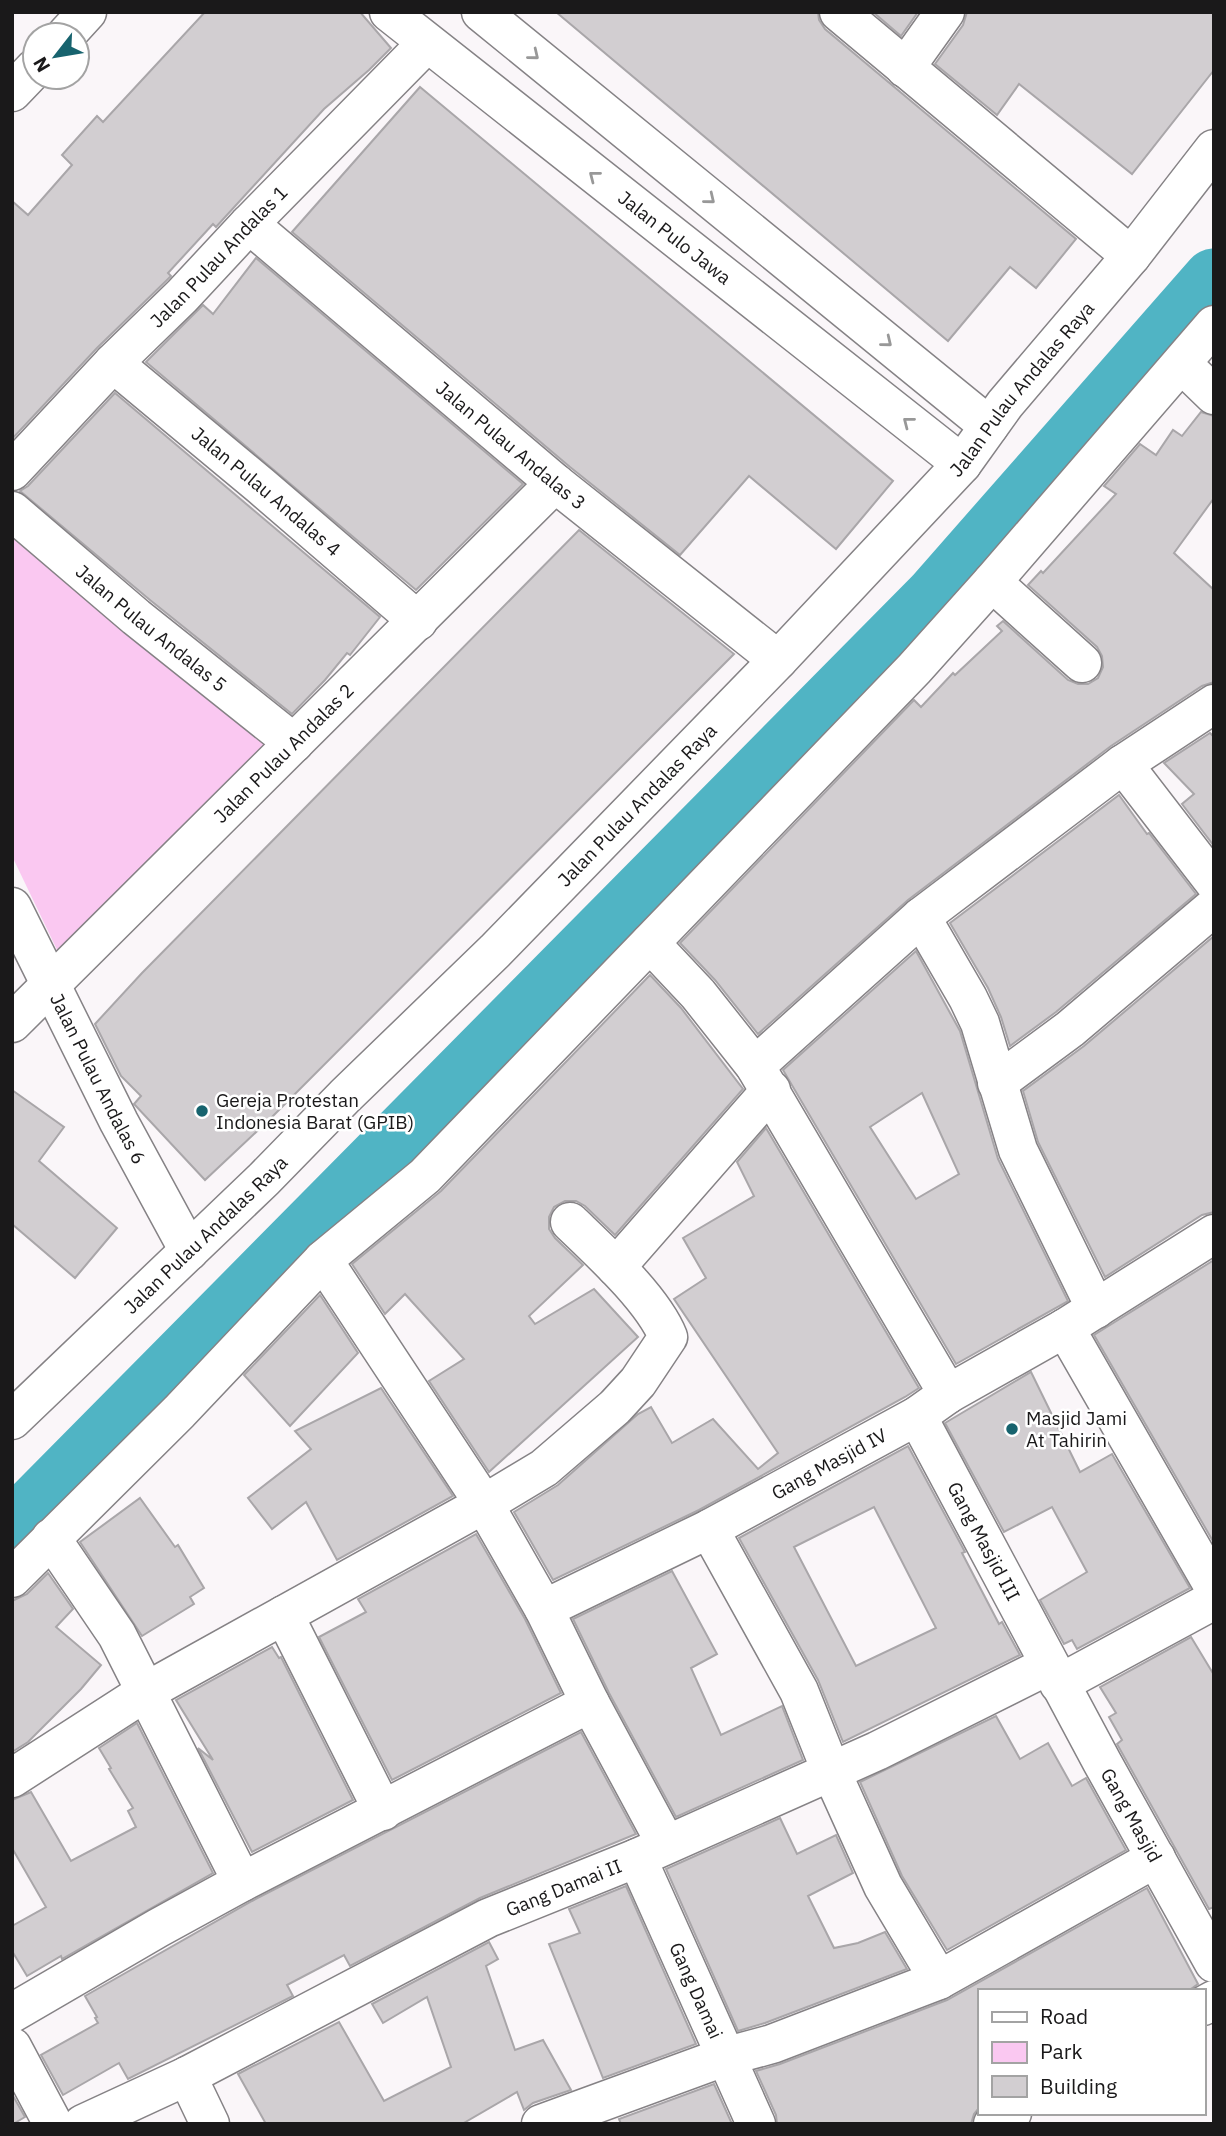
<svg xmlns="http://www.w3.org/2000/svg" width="1226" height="2136" font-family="'IBM Plex Sans',sans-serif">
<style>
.green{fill:#fac8f1}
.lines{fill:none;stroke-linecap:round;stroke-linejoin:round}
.river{stroke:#50b4c4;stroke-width:63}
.building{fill:#d2ced1;stroke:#a9a6a9;stroke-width:2;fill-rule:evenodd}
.minor-casing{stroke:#858285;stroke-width:41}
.minor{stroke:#fff;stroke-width:38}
.oneway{stroke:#989898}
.poi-dot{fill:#17636e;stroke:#fff;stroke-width:2.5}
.labels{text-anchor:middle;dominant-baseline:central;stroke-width:5;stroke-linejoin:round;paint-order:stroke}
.street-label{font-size:19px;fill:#1a191a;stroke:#fff}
.poi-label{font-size:19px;fill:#1a191a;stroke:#fff;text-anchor:start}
</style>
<rect width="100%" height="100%" fill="#faf6f9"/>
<polygon class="green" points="12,528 276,743 60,956 12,856"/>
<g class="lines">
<polyline class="river" points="12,1531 935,598 1214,280"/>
</g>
<g class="building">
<polygon points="205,12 360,12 391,48 369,70 324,109 216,227 213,224 168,273 171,276 166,281 97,348 12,439 12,201 28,215 72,165 62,155 97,116 103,122"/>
<polygon points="556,12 818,12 819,20 825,29 1076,239 1036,288 1010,267 948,341"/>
<polygon points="873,12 918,12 901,36"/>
<polygon points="967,12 1214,12 1214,70 1132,174 1019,84 997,115 935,64 963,25"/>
<polygon points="420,87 893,481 836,549 749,476 680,555 570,467 292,232"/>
<polygon points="256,258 523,484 416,590 146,362 203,305 213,314"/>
<polygon points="115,393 380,617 350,655 347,653 325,680 292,714 150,600 20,491 28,486"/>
<polygon points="1201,412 1214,416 1214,498 1174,553 1214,590 1214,682 1202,686 1111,746 908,900 758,1034 715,980 680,943 914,700 921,707 953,673 955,675 1002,631 997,626 1003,621 1068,680 1078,684 1088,684 1098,678 1103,667 1102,656 1097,647 1028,585 1041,571 1043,573 1116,494 1104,486 1140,444 1156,455 1173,430 1182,436"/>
<polygon points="579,530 734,654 270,1119 205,1180 134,1104 141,1096 121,1076 95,1024 142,973"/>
<polygon points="1210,733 1214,737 1214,846 1182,804 1194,794 1164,763"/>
<polygon points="1119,795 1147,834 1149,833 1196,894 1056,1012 1010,1046 1001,1017 988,988 950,923"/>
<polygon points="1214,936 1214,1212 1202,1215 1105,1277 1038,1142 1023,1091 1084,1046"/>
<path d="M916,951L960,1031L998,1159L1068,1301L956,1364L783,1070ZM922,1093L959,1174L916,1199L870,1127Z"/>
<polygon points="650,975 681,1008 743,1089 615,1235 585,1206 576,1201 565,1201 554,1207 549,1217 549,1229 555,1238 583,1265 529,1316 535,1324 594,1289 638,1337 489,1472 429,1381 464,1359 405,1294 385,1314 352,1264 441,1191"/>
<polygon points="12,1090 64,1127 39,1161 117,1228 75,1278 12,1224"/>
<polygon points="766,1128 919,1388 905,1397 699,1510 553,1580 514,1512 558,1485 638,1414 651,1407 672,1443 713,1419 758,1469 778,1453 674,1299 706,1278 683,1238 754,1196 737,1162"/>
<polygon points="1214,1260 1214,1543 1094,1335"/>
<polygon points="320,1295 358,1353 290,1426 244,1375"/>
<polygon points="1031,1372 1080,1472 1112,1454 1190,1588 1077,1649 1072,1640 1064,1644 1040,1600 1087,1572 1052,1507 1004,1532 945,1423"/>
<polygon points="381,1388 453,1496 337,1560 306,1502 272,1529 248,1498 311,1449 295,1431"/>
<path d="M908,1446L965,1552L962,1553L999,1624L1002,1622L1020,1655L843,1742L818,1680L739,1538ZM874,1507L936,1628L856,1666L794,1547Z"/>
<polygon points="140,1498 175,1547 178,1545 204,1588 190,1597 194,1604 142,1636 80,1542"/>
<polygon points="476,1534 525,1619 561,1693 392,1780 319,1637 366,1612 358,1599"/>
<polygon points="672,1571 717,1654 691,1668 721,1735 782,1706 803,1760 676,1817 609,1693 573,1619"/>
<polygon points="48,1573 73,1609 56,1627 101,1665 81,1689 28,1742 12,1752 12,1601 27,1594"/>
<polygon points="1191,1637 1214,1675 1214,1907 1209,1909 1117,1744 1122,1740 1109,1717 1116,1713 1100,1687"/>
<polygon points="272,1647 279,1658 281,1657 353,1800 252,1852 198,1748 213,1760 176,1700"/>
<polygon points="996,1716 1020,1759 1048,1743 1072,1786 1086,1778 1126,1850 947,1950 902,1876 860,1782"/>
<polygon points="137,1723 213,1873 62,1959 61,1956 27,1976 12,1951 12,1926 46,1907 12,1848 12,1800 31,1792 71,1861 136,1827 128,1811 133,1808 109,1769 111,1768 99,1748"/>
<polygon points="581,1732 636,1834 480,1898 350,1966 344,1955 287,1985 293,1996 128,2079 119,2063 63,2095 41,2055 98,2023 95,2018 97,2017 85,1996 252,1901"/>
<polygon points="780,1818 797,1854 836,1835 853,1873 808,1896 834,1948 858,1943 885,1932 907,1969 765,2023 738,2031 666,1869"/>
<polygon points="626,1886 696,2044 603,2078 549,1944 580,1933 569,1909"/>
<polygon points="1147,1888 1198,1984 1188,1991 979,1991 979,2108 974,2114 971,2124 777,2124 776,2115 756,2071 780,2064 947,2000"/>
<polygon points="489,1942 498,1959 486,1966 515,2050 543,2040 571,2090 533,2103 524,2110 517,2092 462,2124 266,2124 238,2074 339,2022 384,2101 451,2067 427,1997 383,2023 372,2004"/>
<polygon points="714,2084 732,2124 621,2124 619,2119"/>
<polygon points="12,2094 25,2117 13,2124 12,2124"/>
</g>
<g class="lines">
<g class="minor-casing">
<g id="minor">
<path id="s1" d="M389,12L962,464"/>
<polyline points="481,12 989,426"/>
<polyline points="839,12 1131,256"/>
<polyline points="66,35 87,12"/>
<polyline points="905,68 945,12"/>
<polyline points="12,92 35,68"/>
<path id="s2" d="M249,224L555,483L778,660"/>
<path id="s3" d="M113,363L261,486L418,621"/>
<polyline points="1182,364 1214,395"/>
<path id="s4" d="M12,471L113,363L182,296L249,224L426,44"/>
<path id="s5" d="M12,511L136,617L294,743"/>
<polyline points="992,582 1082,663"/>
<polyline points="1123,764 1214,882"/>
<path id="s6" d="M12,907L119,1122L189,1251"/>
<polyline points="921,917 968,998 980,1023 1018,1150 1096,1309"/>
<polyline points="650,943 698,994 755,1066 948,1394"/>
<path id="s7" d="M12,1023L555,483"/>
<polyline points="755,1066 921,917 1123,764 1214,704"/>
<polyline points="997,1083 1070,1029 1214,907"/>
<polyline points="323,1260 484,1504 544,1609 590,1703 666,1844"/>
<polyline points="616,1267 771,1090"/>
<polyline points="1065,1328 1214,1587"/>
<path id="s8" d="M917,1416L1102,1762L1214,1963"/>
<path id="s9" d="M12,1420L264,1179L345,1096L495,951L778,660L962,464L1005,404L1131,256L1214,149"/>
<polyline points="709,1529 799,1691 831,1771 883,1886 939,1980"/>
<polyline points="51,1538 117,1635 242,1882"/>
<polyline points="12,1578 179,1412 323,1260 425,1176 914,669 992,582 1214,325"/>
<path id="s10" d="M544,1609L709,1529L917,1416L948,1394L1065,1328L1214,1234"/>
<polyline points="284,1615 383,1811"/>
<polyline points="1059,1684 1214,1600"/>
<path d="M12,1778L147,1691L484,1504L544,1468L615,1407L638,1382L668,1337C653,1299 600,1251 570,1222"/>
<path id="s11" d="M637,1858L756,2124"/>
<polyline points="1203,2006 1214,2000"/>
<polyline points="12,2013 158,1928 242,1882 590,1703"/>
<polyline points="12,2047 53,2124"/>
<polyline points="187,2076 210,2124"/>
<path id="s12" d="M83,2124L187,2076L488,1918L637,1858L877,1751L1049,1665"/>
<polyline points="541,2124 724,2057 772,2044 939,1980 1156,1858"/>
<polyline points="993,2124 1012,2113"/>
</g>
</g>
<use href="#minor" class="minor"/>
</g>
<defs><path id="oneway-chevron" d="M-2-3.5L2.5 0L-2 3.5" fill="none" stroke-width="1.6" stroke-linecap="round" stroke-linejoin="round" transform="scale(1.75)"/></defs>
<g class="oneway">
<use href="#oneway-chevron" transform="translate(534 55) rotate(39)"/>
<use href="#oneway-chevron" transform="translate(594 176) rotate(-142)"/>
<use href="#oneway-chevron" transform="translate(710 199) rotate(39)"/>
<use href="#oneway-chevron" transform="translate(887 342) rotate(39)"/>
<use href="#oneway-chevron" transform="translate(908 422) rotate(-142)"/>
</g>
<g class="poi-dot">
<circle cx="202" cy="1111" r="7"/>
<circle cx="1012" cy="1429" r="7"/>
</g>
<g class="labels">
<g class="street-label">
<text stroke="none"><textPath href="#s1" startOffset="364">Jalan Pulo Jawa</textPath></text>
<text stroke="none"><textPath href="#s4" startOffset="298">Jalan Pulau Andalas 1</textPath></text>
<text stroke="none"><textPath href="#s9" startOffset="1444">Jalan Pulau Andalas Raya</textPath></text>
<text stroke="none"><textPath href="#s2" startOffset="343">Jalan Pulau Andalas 3</textPath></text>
<text stroke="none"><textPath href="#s3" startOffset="200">Jalan Pulau Andalas 4</textPath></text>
<text stroke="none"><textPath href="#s5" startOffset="182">Jalan Pulau Andalas 5</textPath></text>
<text stroke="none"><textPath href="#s7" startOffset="383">Jalan Pulau Andalas 2</textPath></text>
<text stroke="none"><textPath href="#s9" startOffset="877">Jalan Pulau Andalas Raya</textPath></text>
<text stroke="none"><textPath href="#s6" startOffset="192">Jalan Pulau Andalas 6</textPath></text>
<text stroke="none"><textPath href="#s9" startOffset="268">Jalan Pulau Andalas Raya</textPath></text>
<text stroke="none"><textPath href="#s10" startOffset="320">Gang Masjid IV</textPath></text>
<text stroke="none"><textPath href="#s8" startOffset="142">Gang Masjid III</textPath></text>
<text stroke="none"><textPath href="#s8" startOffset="453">Gang Masjid</textPath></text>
<text stroke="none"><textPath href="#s12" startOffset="536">Gang Damai II</textPath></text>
<text stroke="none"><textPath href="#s11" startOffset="145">Gang Damai</textPath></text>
</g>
<g class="poi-label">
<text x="216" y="1100">Gereja Protestan<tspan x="216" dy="22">Indonesia Barat (GPIB)</tspan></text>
<text x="1026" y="1418">Masjid Jami<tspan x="1026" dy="22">At Tahirin</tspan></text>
</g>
</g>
<rect width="1226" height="2136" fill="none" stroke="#1a191a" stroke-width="28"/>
<rect x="978" y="1989" width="228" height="126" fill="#ffffff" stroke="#a3a3a3" stroke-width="2"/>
<rect x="992" y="2012" width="35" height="10" fill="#ffffff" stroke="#a3a3a3" stroke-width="2"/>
<text x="1040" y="2024" font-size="21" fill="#1a191a">Road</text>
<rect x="992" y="2042" width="35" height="21" fill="#fac8f1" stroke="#a3a3a3" stroke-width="2"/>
<text x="1040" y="2059" font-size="21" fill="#1a191a">Park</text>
<rect x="992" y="2076" width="35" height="21" fill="#d2ced1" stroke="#a3a3a3" stroke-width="2"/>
<text x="1040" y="2094" font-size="21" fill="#1a191a">Building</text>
<g transform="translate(56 56) rotate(239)"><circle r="33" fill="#ffffff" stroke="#a3a3a3" stroke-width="2"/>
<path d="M0-5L12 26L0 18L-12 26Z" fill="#17636e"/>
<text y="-10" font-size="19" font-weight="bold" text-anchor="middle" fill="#1a191a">N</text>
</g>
</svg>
